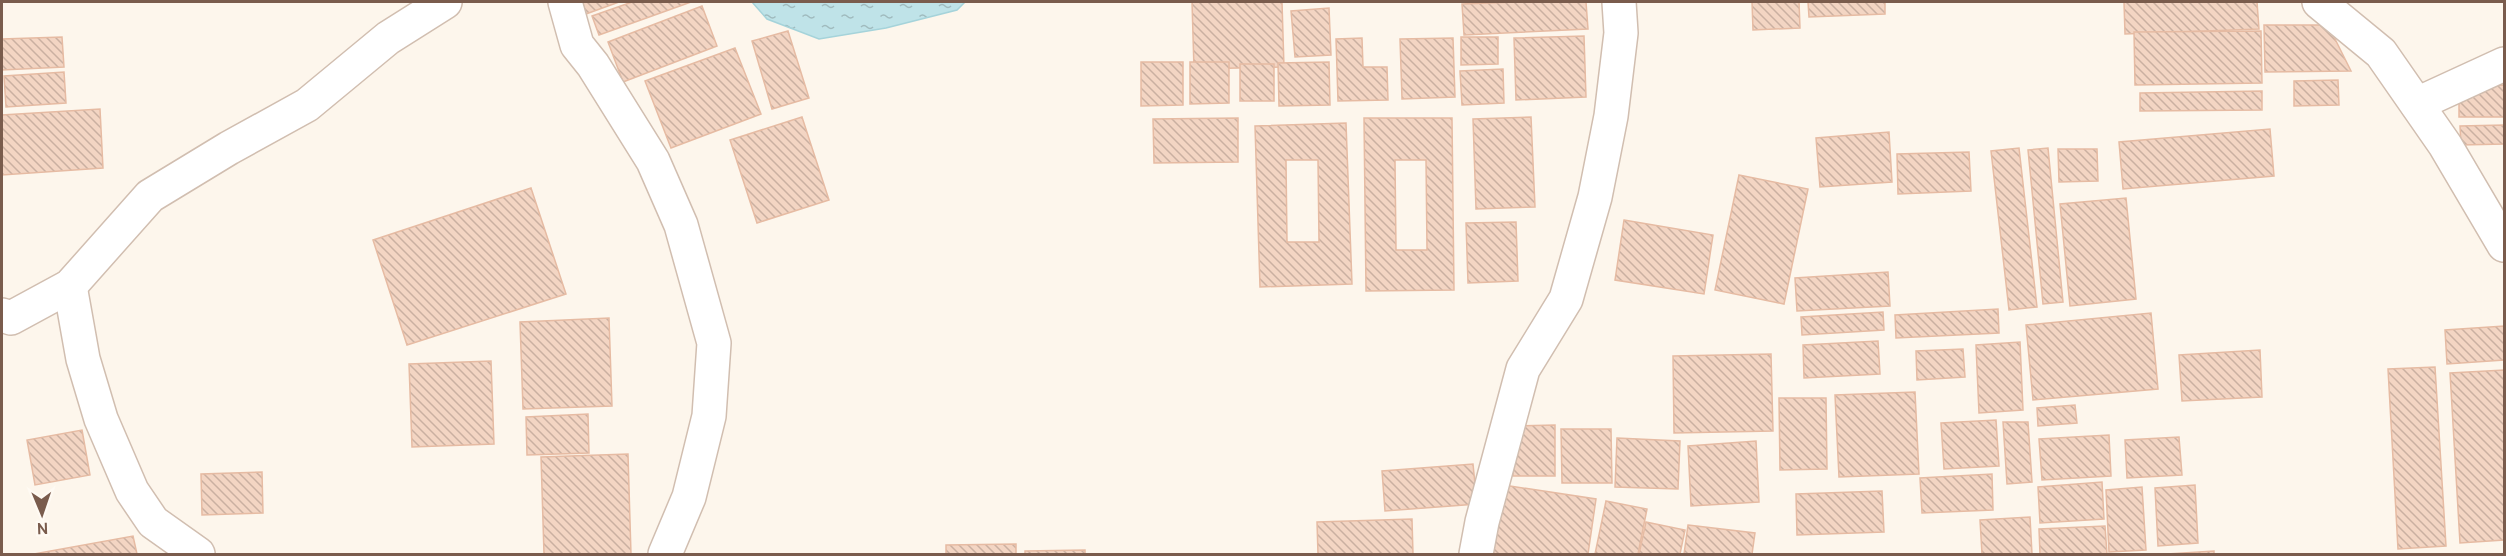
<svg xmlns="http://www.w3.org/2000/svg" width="2506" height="556" font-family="Cabin,sans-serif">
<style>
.water{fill:url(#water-ripples);stroke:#a5d3da;stroke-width:1.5}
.building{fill:url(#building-back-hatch);stroke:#e6bba3;stroke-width:1.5;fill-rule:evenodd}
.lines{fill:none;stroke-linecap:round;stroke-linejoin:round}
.minor-casing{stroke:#d1beb0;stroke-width:36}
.minor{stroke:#fff;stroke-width:33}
</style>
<defs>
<pattern id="water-ripples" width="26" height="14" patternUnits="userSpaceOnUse" patternTransform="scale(1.5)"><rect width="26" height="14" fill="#bfe3e8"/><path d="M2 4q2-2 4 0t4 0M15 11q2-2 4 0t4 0" fill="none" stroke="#a0bbbe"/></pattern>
<pattern id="building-back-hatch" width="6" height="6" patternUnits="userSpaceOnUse" patternTransform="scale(1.5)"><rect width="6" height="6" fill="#f3d5c3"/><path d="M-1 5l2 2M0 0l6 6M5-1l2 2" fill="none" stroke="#cab0a1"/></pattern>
</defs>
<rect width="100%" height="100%" fill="#fdf6ec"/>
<polygon class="water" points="752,2 965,2 957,10 886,28 819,39 767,19"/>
<g class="building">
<polygon points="582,2 619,2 586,14"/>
<polygon points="632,2 691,2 599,35 592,16"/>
<polygon points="1192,2 1282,2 1284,67 1194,69"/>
<polygon points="1516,2 1586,2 1588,29 1464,35 1462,4"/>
<polygon points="1752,2 1799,2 1800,28 1753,30"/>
<polygon points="1808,2 1885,2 1885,14 1809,17"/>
<polygon points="2124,2 2257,2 2259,29 2125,34"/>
<polygon points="702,6 717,46 623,82 608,42"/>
<polygon points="1329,8 1331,55 1295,57 1291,11"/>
<polygon points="2264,25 2328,25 2351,71 2265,72"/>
<polygon points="788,31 809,98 772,109 752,41"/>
<polygon points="2261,31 2262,83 2135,85 2134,32"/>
<polygon points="1584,36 1586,97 1516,100 1514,38"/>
<polygon points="62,37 64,67 2,70 2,39"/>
<polygon points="1461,37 1498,37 1498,64 1461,65"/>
<polygon points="1362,38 1363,67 1387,67 1388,100 1338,101 1336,39"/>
<polygon points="1453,38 1455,97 1402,99 1400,39"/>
<polygon points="735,48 761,114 671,148 645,81"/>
<polygon points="1141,62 1183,62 1183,105 1141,106"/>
<polygon points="1190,62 1229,62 1229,103 1190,104"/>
<polygon points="1329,62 1330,105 1279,106 1278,63"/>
<rect x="1240" y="64" width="34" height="37"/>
<polygon points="1503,69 1504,103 1462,105 1460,71"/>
<polygon points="64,72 66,103 6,107 4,76"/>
<polygon points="2338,80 2339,105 2294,106 2294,81"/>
<polygon points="2504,85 2504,117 2459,117 2459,86"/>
<polygon points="2262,91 2262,110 2140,111 2140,93"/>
<polygon points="100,109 103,168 2,175 2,115"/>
<polygon points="802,117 829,200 757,223 730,140"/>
<polygon points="1531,117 1535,207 1476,209 1473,119"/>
<polygon points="1238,118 1238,162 1154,163 1153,119"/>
<path d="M1364,118H1452L1454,290L1366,291ZM1395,160H1426L1427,250H1396Z"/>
<path d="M1346,123L1352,284L1260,287L1255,126ZM1286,160H1318L1319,242H1287Z"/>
<polygon points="2504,125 2504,144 2461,145 2460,126"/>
<polygon points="2270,129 2274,176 2123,189 2119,142"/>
<polygon points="1889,132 1892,182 1820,187 1816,138"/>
<polygon points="2019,148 2037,307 2009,310 1991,151"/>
<polygon points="2048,148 2063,302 2043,304 2028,150"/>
<polygon points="2058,149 2097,149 2098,181 2059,182"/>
<polygon points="1969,152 1971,191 1898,194 1897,154"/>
<polygon points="1739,175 1808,189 1784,304 1715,290"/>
<polygon points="531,188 566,294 407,345 373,240"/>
<polygon points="2126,198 2136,299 2070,306 2060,204"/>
<polygon points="1624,220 1713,235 1704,294 1615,280"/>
<polygon points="1516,222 1518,281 1468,283 1466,223"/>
<polygon points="1888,272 1890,306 1797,311 1795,278"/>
<polygon points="1998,309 1999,333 1896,338 1895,315"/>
<polygon points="1883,312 1884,330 1802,335 1801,317"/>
<polygon points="2151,313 2158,389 2033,400 2026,325"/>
<polygon points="609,318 612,406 523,409 520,322"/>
<polygon points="2504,326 2504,360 2447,364 2445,330"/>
<polygon points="1878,341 1880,374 1804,378 1803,345"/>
<polygon points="2020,342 2023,410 1979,413 1976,345"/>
<polygon points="1963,349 1965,377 1917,380 1916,351"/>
<polygon points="2260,350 2262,397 2182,401 2179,355"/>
<polygon points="1771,354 1773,431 1674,433 1673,356"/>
<polygon points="491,361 494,444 412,447 409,364"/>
<polygon points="2435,367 2446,546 2398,549 2388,369"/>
<polygon points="2504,370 2504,540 2460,543 2450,373"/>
<polygon points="1915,392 1919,474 1839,477 1835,395"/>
<polygon points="1779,398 1826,398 1827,469 1780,470"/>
<polygon points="2075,405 2077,423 2038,426 2037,408"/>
<polygon points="588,414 589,453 527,455 526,417"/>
<polygon points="1996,420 1999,466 1944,469 1941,423"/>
<polygon points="2003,422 2028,422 2032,482 2007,484"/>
<polygon points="1555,425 1555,476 1513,476 1512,426"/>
<polygon points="1561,429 1611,429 1612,483 1562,483"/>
<polygon points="82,430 90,475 35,485 27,440"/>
<polygon points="2109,435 2111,476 2042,480 2039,439"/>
<polygon points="2179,437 2182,475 2127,478 2125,440"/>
<polygon points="1617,438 1680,441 1678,489 1615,487"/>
<polygon points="1756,441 1759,502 1691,506 1688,446"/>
<polygon points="628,454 631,554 544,554 541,457"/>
<polygon points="1473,464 1477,504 1385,511 1382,471"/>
<polygon points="262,472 263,513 202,515 201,474"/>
<polygon points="1992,474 1993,510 1922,513 1920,478"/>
<polygon points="2102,482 2104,519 2040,523 2038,487"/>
<polygon points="1497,484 1596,499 1588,554 1486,554"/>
<polygon points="2195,485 2198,543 2158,546 2155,488"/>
<polygon points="2142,487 2146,550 2109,552 2106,490"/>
<polygon points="1882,491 1884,532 1797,535 1796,494"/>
<polygon points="1606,501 1647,509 1638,554 1595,554"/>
<polygon points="2030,517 2032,554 1982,554 1980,520"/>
<polygon points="1412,519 1413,554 1318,554 1317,522"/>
<polygon points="1646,522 1685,530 1680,554 1639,554"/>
<polygon points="1688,525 1755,533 1752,554 1684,554"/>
<polygon points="2105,526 2107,554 2040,554 2039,529"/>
<polygon points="133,536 137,554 34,554"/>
<polygon points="1016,544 1016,554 946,554 946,545"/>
<polygon points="1085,550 1085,554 1025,554 1025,551"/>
<polygon points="2214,551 2214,554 2167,554"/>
</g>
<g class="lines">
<g class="minor-casing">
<g id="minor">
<polyline points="565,2 577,45 593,65 653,161 681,225 714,343 709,416 689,497 665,554"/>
<polyline points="2319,2 2381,53 2445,145 2504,245"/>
<polyline points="2417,104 2504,64"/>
<polyline points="70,286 83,359 101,419 132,491 153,522 198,554"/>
<polyline points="2,315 11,318 70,286 150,196 229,148 307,105 388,38 445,2"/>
<polyline points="1476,554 1482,522 1523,369 1566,299 1595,197 1611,116 1621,33 1619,2"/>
</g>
</g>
<use href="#minor" class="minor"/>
</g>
<rect width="2506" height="556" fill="none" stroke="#7a5c4d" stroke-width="6"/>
<g transform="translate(42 514) rotate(178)" stroke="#fffaf3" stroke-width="4.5" paint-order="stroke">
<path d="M0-4.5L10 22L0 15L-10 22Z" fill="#7a5c4d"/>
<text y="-9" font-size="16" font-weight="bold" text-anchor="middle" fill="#7a5c4d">N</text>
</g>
</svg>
